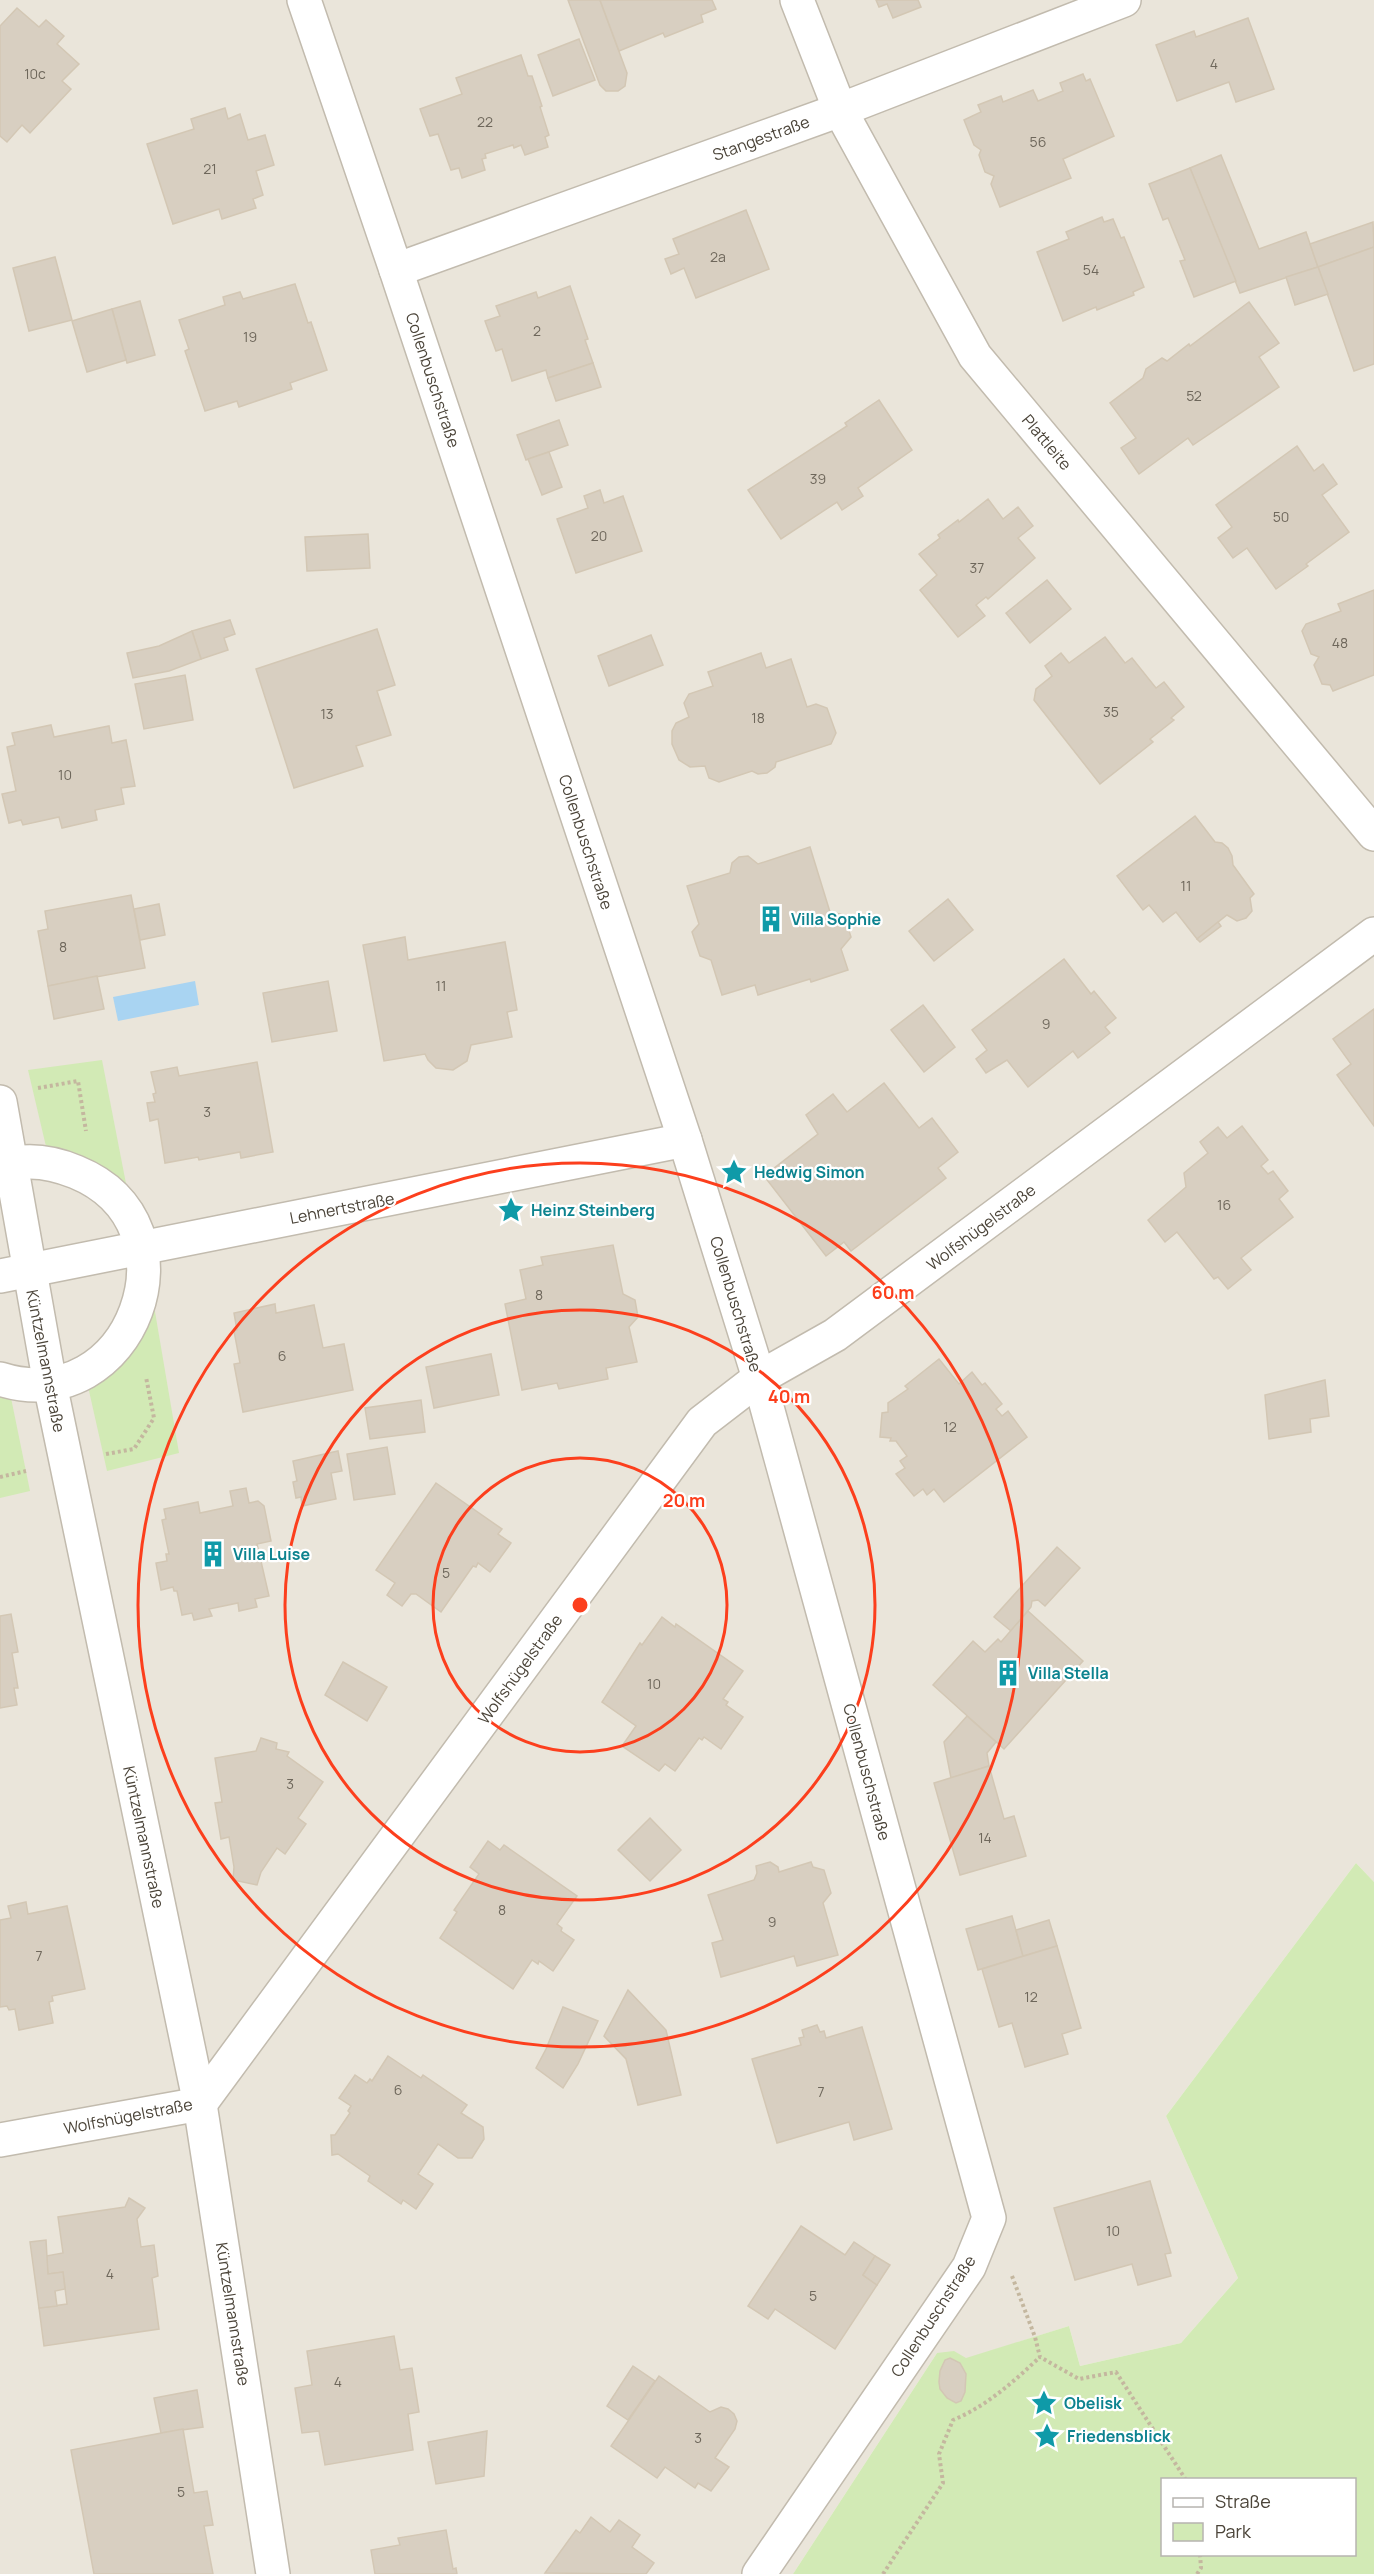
<svg xmlns="http://www.w3.org/2000/svg" width="1374" height="2574" font-family="Manrope,sans-serif">
<style>
.residential{fill:#eae5da}
.green{fill:#d2eab5;fill-rule:evenodd}
.water{fill:#a9d4f2}
.building{fill:#d8cfc1;stroke:#d3c7b4;stroke-width:1.5}
.lines{fill:none;stroke-linecap:round;stroke-linejoin:round}
.street-casing{stroke:#c2bbae;stroke-width:36}
.path{stroke:#c4b79f;stroke-width:4;stroke-dasharray:3 3;stroke-linecap:butt}
.street{stroke:#fff;stroke-width:33}
.ring{fill:none;stroke:#fc3f1d;stroke-width:3}
.labels{text-anchor:middle;dominant-baseline:central;stroke-width:4.5;stroke-linejoin:round;paint-order:stroke}
.number-label{font-size:14px;fill:#6e675b}
.street-label{font-size:16px;fill:#4b4439;stroke:#fff}
.culture-label{font-size:16px;font-weight:bold;fill:#0d838f;stroke:#fff;text-anchor:start}
.centre{fill:#fc3f1d;stroke:#fff;stroke-width:3}
.ring-label{font-size:18px;text-anchor:middle;font-weight:bold;fill:#fc3f1d;stroke:#fff;stroke-width:4.5;stroke-linejoin:round;paint-order:stroke}
</style>
<rect width="100%" height="100%" fill="#f6f3ec"/>
<polygon class="residential" points="0,0 1374,0 1374,1882 1356,1863 1166,2116 1238,2278 1181,2343 1080,2366 1069,2326 965,2359 937,2353 793,2574 0,2574"/>
<g class="green">
<polygon points="102,1060 129,1199 48,1155 28,1070"/>
<polygon points="153,1300 179,1453 107,1471 87,1382"/>
<polygon points="0,1385 9,1388 30,1491 0,1498"/>
<path d="M1356,1863L1374,1882V2574H793L937,2353L954,2351L966,2358L1069,2326L1080,2366L1181,2343L1238,2278L1166,2116ZM1162,2480H1354V2554H1162Z"/>
</g>
<polygon class="water" points="195,981 199,1005 118,1021 113,997"/>
<g class="building">
<polygon points="568,0 600,0 627,73 625,86 618,91 606,91 600,85"/>
<polygon points="600,0 712,0 716,9 701,15 703,22 665,37 663,33 619,51"/>
<polygon points="876,0 918,0 921,7 893,18 887,4 879,7"/>
<polygon points="17,8 39,27 46,20 64,36 57,44 79,64 62,81 71,89 30,133 22,125 7,142 0,136 0,26"/>
<polygon points="1248,18 1274,89 1236,102 1229,82 1177,101 1156,45 1194,31 1196,37"/>
<polygon points="579,39 595,80 553,96 538,55"/>
<polygon points="521,55 528,76 532,76 542,106 540,107 549,135 545,137 548,147 525,155 521,145 514,148 513,145 485,154 486,158 482,159 485,170 462,178 459,168 451,170 438,134 430,136 420,109 462,94 456,78"/>
<polygon points="1083,74 1086,81 1090,79 1114,136 1063,159 1071,178 1000,207 991,184 994,176 985,172 979,155 981,150 974,145 964,120 981,112 978,105 1001,96 1003,102 1033,90 1038,101 1063,91 1060,83"/>
<polygon points="225,108 228,119 240,114 248,140 265,135 274,165 256,171 263,195 253,199 256,208 222,219 219,209 173,224 147,144 194,129 191,119"/>
<polygon points="1221,155 1259,249 1306,232 1318,267 1240,293 1190,168"/>
<polygon points="1190,168 1236,281 1194,297 1180,261 1185,260 1168,218 1163,220 1149,184"/>
<polygon points="746,210 769,269 696,298 684,268 671,274 665,259 679,254 673,239"/>
<polygon points="1102,217 1104,222 1113,219 1121,238 1124,237 1144,287 1133,292 1134,295 1097,310 1096,307 1063,321 1037,252 1069,239 1066,232"/>
<polygon points="1373,222 1374,247 1318,267 1310,244"/>
<polygon points="1374,247 1374,364 1354,371 1318,267"/>
<polygon points="55,257 72,320 29,331 13,268"/>
<polygon points="1318,267 1328,294 1295,305 1286,277"/>
<polygon points="295,284 308,323 311,322 327,370 290,383 292,389 239,407 237,401 205,411 185,351 189,349 179,320 225,305 223,297 240,292 243,299"/>
<polygon points="570,286 588,339 585,340 593,363 548,378 546,370 512,381 502,349 496,351 485,321 500,316 496,306 536,292 538,298"/>
<polygon points="140,301 155,355 127,363 112,309"/>
<polygon points="1249,302 1279,343 1259,357 1279,387 1193,445 1188,438 1139,474 1121,448 1136,438 1110,403 1143,378 1146,369 1162,358 1167,361 1189,344 1190,346"/>
<polygon points="112,309 126,360 87,372 72,321"/>
<polygon points="593,363 601,387 556,401 548,378"/>
<polygon points="879,400 912,450 858,488 863,496 842,510 837,502 781,539 748,490 847,426 845,423"/>
<polygon points="559,420 568,445 526,460 517,435"/>
<polygon points="1297,446 1314,471 1323,464 1337,484 1322,495 1349,532 1306,564 1308,566 1276,589 1247,548 1233,558 1218,538 1232,527 1216,505"/>
<polygon points="549,452 562,487 542,495 528,459"/>
<polygon points="600,490 604,503 623,496 642,551 576,573 557,519 588,508 584,496"/>
<polygon points="988,499 1003,519 1018,507 1033,526 1018,538 1035,558 988,599 986,597 976,605 985,616 958,637 920,590 937,575 919,554 940,538 938,535 958,520 959,522"/>
<polygon points="368,534 370,568 307,571 305,537"/>
<polygon points="1047,580 1071,609 1030,643 1006,613"/>
<polygon points="1374,590 1374,675 1333,691 1330,685 1322,684 1314,665 1319,657 1311,654 1302,631 1306,624 1341,611 1338,604"/>
<polygon points="230,620 235,634 224,638 228,650 201,659 192,631"/>
<polygon points="377,629 395,685 377,691 391,735 356,746 363,766 294,788 256,669"/>
<polygon points="192,631 201,659 169,671 133,678 127,653 159,646"/>
<polygon points="651,635 663,665 609,686 598,656"/>
<polygon points="1105,637 1125,663 1132,658 1156,688 1164,682 1184,707 1171,718 1174,720 1150,739 1153,742 1100,784 1034,700 1036,689 1052,676 1045,666 1061,653 1069,663"/>
<polygon points="761,653 766,668 791,659 807,707 816,704 827,708 836,733 831,744 776,762 775,767 767,773 758,774 752,771 719,782 709,778 705,766 690,767 679,760 672,744 672,731 676,723 689,717 684,703 689,694 713,686 708,672"/>
<polygon points="185,675 193,720 144,729 135,684"/>
<polygon points="51,725 54,737 109,726 112,743 126,740 135,786 121,788 124,804 95,810 97,820 62,828 59,817 23,825 21,820 9,823 2,794 16,791 7,747 15,745 12,733"/>
<polygon points="1195,816 1215,842 1222,843 1228,848 1232,856 1233,865 1254,894 1250,898 1252,911 1246,918 1237,921 1227,915 1197,939 1176,912 1163,922 1149,905 1143,910 1117,876"/>
<polygon points="810,847 830,912 844,915 851,937 841,949 848,970 811,982 810,979 758,995 755,985 722,995 711,960 700,956 692,932 699,924 687,886 730,873 732,863 739,857 748,856 758,864"/>
<polygon points="131,895 145,968 48,986 38,931 48,929 45,911"/>
<polygon points="948,899 973,930 934,961 909,931"/>
<polygon points="159,904 165,935 140,940 134,909"/>
<polygon points="1218,922 1221,926 1200,942 1197,939"/>
<polygon points="405,937 408,960 505,942 517,1010 507,1012 512,1037 471,1045 467,1061 453,1070 436,1068 428,1060 425,1054 384,1061 363,945"/>
<polygon points="1064,959 1091,994 1094,991 1116,1018 1105,1027 1110,1033 1078,1058 1073,1051 1028,1087 1007,1060 986,1073 976,1059 987,1050 972,1030"/>
<polygon points="97,976 104,1009 54,1019 48,986"/>
<polygon points="328,981 337,1031 272,1042 263,993"/>
<polygon points="923,1005 955,1047 924,1072 891,1030"/>
<polygon points="1374,1009 1374,1126 1337,1075 1351,1064 1333,1039"/>
<polygon points="257,1062 273,1152 241,1158 240,1152 199,1160 198,1157 165,1163 158,1119 150,1121 147,1103 155,1102 153,1094 156,1093 151,1072 177,1067 179,1076"/>
<polygon points="884,1083 919,1128 932,1118 958,1152 938,1168 946,1178 851,1251 844,1242 826,1256 764,1176 818,1134 806,1115 833,1094 847,1112"/>
<polygon points="1242,1126 1268,1160 1261,1166 1268,1174 1273,1171 1288,1191 1279,1199 1293,1217 1241,1258 1251,1270 1228,1289 1218,1277 1214,1279 1177,1232 1165,1242 1148,1220 1186,1187 1184,1173 1208,1153 1200,1142 1218,1127 1227,1138"/>
<polygon points="613,1245 623,1294 635,1300 638,1317 629,1327 637,1362 606,1368 608,1379 559,1389 557,1383 522,1390 505,1304 526,1299 520,1270 543,1265 541,1257"/>
<polygon points="275,1304 276,1313 314,1305 323,1348 344,1344 353,1390 243,1412 234,1364 240,1363 234,1331 237,1330 234,1313"/>
<polygon points="491,1354 499,1395 434,1408 426,1367"/>
<polygon points="939,1359 959,1384 972,1372 982,1385 985,1383 1002,1404 996,1409 1002,1416 1008,1411 1027,1437 944,1502 934,1489 927,1495 923,1489 914,1496 896,1474 905,1468 900,1461 907,1456 896,1441 890,1441 891,1438 880,1437 882,1413 888,1412 888,1403 908,1389 905,1386"/>
<polygon points="1325,1380 1329,1416 1310,1419 1311,1432 1269,1439 1265,1395"/>
<polygon points="421,1400 425,1432 370,1439 365,1408"/>
<polygon points="387,1447 395,1494 354,1500 347,1454"/>
<polygon points="338,1451 342,1471 331,1473 336,1499 302,1506 301,1497 296,1498 293,1482 297,1481 293,1461"/>
<polygon points="436,1483 502,1529 498,1534 511,1543 490,1572 478,1563 476,1567 473,1566 441,1612 416,1594 411,1594 402,1606 387,1595 395,1583 376,1570"/>
<polygon points="246,1488 249,1503 258,1501 264,1506 271,1541 257,1544 269,1596 255,1599 257,1607 239,1611 238,1603 209,1609 212,1616 194,1620 192,1613 182,1615 177,1591 174,1591 173,1587 161,1590 156,1563 167,1561 166,1554 169,1554 162,1520 166,1519 164,1509 198,1502 200,1513 233,1506 230,1491"/>
<polygon points="1057,1547 1080,1568 1045,1606 1038,1600 1032,1601 1031,1607 1011,1631 994,1617"/>
<polygon points="1028,1611 1083,1661 1004,1749 933,1685 973,1641 985,1652 998,1639 1001,1642"/>
<polygon points="11,1614 18,1652 12,1653 18,1688 14,1688 17,1705 0,1708 0,1616"/>
<polygon points="662,1617 675,1627 676,1624 743,1671 723,1699 728,1702 726,1705 743,1717 721,1749 704,1737 702,1740 699,1738 675,1771 665,1764 659,1771 622,1746 636,1726 602,1702 640,1643 642,1645"/>
<polygon points="343,1662 387,1687 367,1721 325,1695"/>
<polygon points="967,1716 996,1742 987,1753 989,1766 951,1778 944,1742"/>
<polygon points="261,1738 277,1743 276,1749 289,1752 287,1756 323,1782 298,1818 306,1824 285,1854 277,1848 261,1872 257,1885 233,1880 234,1867 229,1837 221,1839 215,1803 222,1802 215,1758 256,1751"/>
<polygon points="989,1766 1004,1819 1014,1816 1026,1856 960,1875 934,1783"/>
<polygon points="650,1818 681,1850 650,1881 618,1850"/>
<polygon points="488,1841 500,1850 504,1845 577,1896 557,1924 562,1928 561,1931 574,1940 553,1971 539,1961 538,1964 532,1960 513,1989 440,1938 457,1912 454,1910 479,1874 470,1867"/>
<polygon points="770,1862 778,1867 779,1872 811,1862 813,1867 824,1870 831,1893 823,1903 838,1955 797,1966 794,1956 721,1977 712,1943 723,1940 708,1895 754,1880 757,1873 756,1866"/>
<polygon points="26,1902 28,1914 67,1906 85,1989 52,1996 53,2001 49,2002 53,2023 19,2030 15,2009 9,2010 7,2006 0,2007 0,1920 11,1918 8,1906"/>
<polygon points="1012,1916 1023,1956 978,1970 966,1929"/>
<polygon points="1049,1920 1057,1946 1023,1956 1016,1930"/>
<polygon points="1057,1946 1081,2028 1062,2034 1068,2054 1025,2067 1012,2023 999,2027 982,1969"/>
<polygon points="628,1990 666,2030 681,2095 638,2105 626,2059 604,2036"/>
<polygon points="563,2007 598,2021 578,2064 563,2088 536,2068 546,2049"/>
<polygon points="817,2025 820,2032 824,2031 826,2038 862,2027 892,2129 854,2140 849,2122 777,2143 752,2059 801,2045 799,2038 804,2037 802,2030"/>
<polygon points="388,2056 421,2078 423,2075 467,2105 461,2113 483,2127 484,2139 472,2158 458,2158 438,2144 418,2174 433,2184 416,2209 403,2200 401,2204 368,2181 370,2176 338,2154 332,2155 331,2135 335,2135 350,2113 348,2111 351,2106 339,2098 355,2075 367,2083 370,2079 372,2081"/>
<polygon points="1150,2181 1171,2253 1165,2254 1171,2276 1138,2285 1132,2264 1075,2280 1054,2208"/>
<polygon points="129,2198 145,2208 137,2219 141,2247 154,2245 158,2276 152,2278 159,2329 44,2346 39,2308 67,2304 63,2272 48,2274 46,2256 63,2253 58,2217 125,2207"/>
<polygon points="801,2226 845,2255 854,2242 875,2256 863,2275 877,2285 835,2349 775,2309 768,2319 748,2306"/>
<polygon points="46,2240 48,2274 63,2272 65,2289 55,2291 57,2306 39,2308 30,2242"/>
<polygon points="875,2256 890,2265 877,2285 863,2275"/>
<polygon points="394,2336 400,2370 412,2368 419,2412 408,2414 413,2450 325,2465 319,2431 302,2433 295,2388 312,2385 307,2351"/>
<polygon points="950,2358 960,2363 966,2374 965,2392 961,2401 956,2403 947,2398 940,2389 939,2382 940,2371 945,2360"/>
<polygon points="633,2366 655,2381 628,2420 607,2406"/>
<polygon points="659,2376 710,2412 721,2407 728,2409 734,2414 737,2421 735,2429 715,2458 729,2467 711,2491 698,2483 695,2488 665,2467 657,2478 611,2446"/>
<polygon points="197,2390 203,2427 161,2433 154,2398"/>
<polygon points="183,2429 194,2493 207,2491 213,2525 204,2526 213,2574 94,2574 71,2450"/>
<polygon points="487,2431 484,2476 436,2484 428,2442"/>
<polygon points="591,2517 610,2532 619,2520 640,2535 632,2547 654,2563 646,2574 545,2573 576,2530 580,2533"/>
<polygon points="446,2530 453,2569 456,2568 457,2574 375,2574 371,2550 400,2545 398,2538"/>
</g>
<g class="lines">
<g class="street-casing">
<g id="street">
<polyline points="304,0 396,270 685,1140 759,1378 989,2218 969,2267 759,2574"/>
<polyline points="797,0 840,110 975,356 1374,834"/>
<polyline points="396,270 840,110 1124,0"/>
<polyline points="0,1102 50,1384 200,2104 273,2574"/>
<path d="M0,1167C25,1158 52,1162 76,1172C205,1225 132,1421 0,1379"/>
<polyline points="0,1276 685,1140"/>
<polyline points="0,2140 200,2104 702,1422 759,1378 835,1335 1374,934"/>
</g>
</g>
<g class="path">
<polyline points="38,1088 78,1081 86,1131"/>
<polyline points="106,1454 134,1449 154,1418 146,1377"/>
<polyline points="0,1477 26,1471"/>
<polyline points="1012,2276 1035,2337 1040,2357 1079,2379 1116,2372 1186,2480"/>
<path d="M883,2574L943,2483L939,2454L953,2420C987,2406 1013,2382 1040,2357"/>
<polyline points="1197,2574 1201,2568 1200,2554"/>
</g>
<use href="#street" class="street"/>
</g>
<g class="ring">
<circle cx="580" cy="1605" r="147"/>
<circle cx="580" cy="1605" r="295"/>
<circle cx="580" cy="1605" r="442"/>
</g>
<defs>
<g id="building-bare" transform="scale(2.07)"><path d="M-4-6H4V6H1V3H-1V6H-4ZM-2.5-4.3h1.7v1.8h-1.7ZM.8-4.3h1.7v1.8H.8ZM-2.5-1h1.7V.8h-1.7ZM.8-1h1.7V.8H.8Z" fill="#0f9aa8" stroke="#fff" stroke-width="2.5" paint-order="stroke"/></g>
<g id="sight-bare" transform="scale(2.07)"><path d="M0-6L1.8-2.2L6-1.7L2.9 1.2L3.7 5.4L0 3.3L-3.7 5.4L-2.9 1.2L-6-1.7L-1.8-2.2Z" fill="#0f9aa8" stroke="#fff" stroke-width="2.5" paint-order="stroke"/></g>
</defs>
<g fill-rule="evenodd">
<use href="#building-bare" x="771" y="919"/>
<use href="#sight-bare" x="734" y="1172"/>
<use href="#sight-bare" x="511" y="1210"/>
<use href="#building-bare" x="213" y="1554"/>
<use href="#building-bare" x="1008" y="1673"/>
<use href="#sight-bare" x="1044" y="2403"/>
<use href="#sight-bare" x="1047" y="2436"/>
</g>
<g class="labels">
<g class="number-label">
<text x="1214" y="63">4</text>
<text x="35" y="73">10c</text>
<text x="485" y="121">22</text>
<text x="1038" y="141">56</text>
<text x="210" y="168">21</text>
<text x="718" y="256">2a</text>
<text x="1091" y="269">54</text>
<text x="537" y="330">2</text>
<text x="250" y="336">19</text>
<text x="1194" y="395">52</text>
<text x="818" y="478">39</text>
<text x="1281" y="516">50</text>
<text x="599" y="535">20</text>
<text x="977" y="567">37</text>
<text x="1340" y="642">48</text>
<text x="1111" y="711">35</text>
<text x="327" y="713">13</text>
<text x="758" y="717">18</text>
<text x="65" y="774">10</text>
<text x="1186" y="885">11</text>
<text x="63" y="946">8</text>
<text x="441" y="985">11</text>
<text x="1046" y="1023">9</text>
<text x="207" y="1111">3</text>
<text x="1224" y="1204">16</text>
<text x="539" y="1294">8</text>
<text x="282" y="1355">6</text>
<text x="950" y="1426">12</text>
<text x="446" y="1572">5</text>
<text x="654" y="1683">10</text>
<text x="290" y="1783">3</text>
<text x="985" y="1837">14</text>
<text x="502" y="1909">8</text>
<text x="772" y="1921">9</text>
<text x="39" y="1955">7</text>
<text x="1031" y="1996">12</text>
<text x="398" y="2089">6</text>
<text x="821" y="2091">7</text>
<text x="1113" y="2230">10</text>
<text x="110" y="2273">4</text>
<text x="813" y="2295">5</text>
<text x="338" y="2381">4</text>
<text x="698" y="2437">3</text>
<text x="181" y="2491">5</text>
</g>
<g class="street-label">
<text transform="translate(761 138) rotate(-20)">Stangestraße</text>
<text transform="translate(433 380) rotate(72)">Collenbuschstraße</text>
<text transform="translate(1047 442) rotate(50)">Plattleite</text>
<text transform="translate(586 842) rotate(72)">Collenbuschstraße</text>
<text transform="translate(342 1208) rotate(-11)">Lehnertstraße</text>
<text transform="translate(981 1227) rotate(-37)">Wolfshügelstraße</text>
<text transform="translate(736 1304) rotate(73)">Collenbuschstraße</text>
<text transform="translate(46 1361) rotate(79)">Küntzelmannstraße</text>
<text transform="translate(520 1669) rotate(-54)">Wolfshügelstraße</text>
<text transform="translate(867 1772) rotate(75)">Collenbuschstraße</text>
<text transform="translate(144 1837) rotate(78)">Küntzelmannstraße</text>
<text transform="translate(128 2116) rotate(-11)">Wolfshügelstraße</text>
<text transform="translate(233 2314) rotate(81)">Küntzelmannstraße</text>
<text transform="translate(933 2316) rotate(-57)">Collenbuschstraße</text>
</g>
<g class="culture-label">
<text x="791" y="919">Villa Sophie</text>
<text x="754" y="1172">Hedwig Simon</text>
<text x="531" y="1210">Heinz Steinberg</text>
<text x="233" y="1554">Villa Luise</text>
<text x="1028" y="1673">Villa Stella</text>
<text x="1064" y="2403">Obelisk</text>
<text x="1067" y="2436">Friedensblick</text>
</g>
</g>
<circle cx="580" cy="1605" r="9" class="centre"/>
<g class="ring-label">
<text x="893" y="1299">60 m</text>
<text x="789" y="1403">40 m</text>
<text x="684" y="1507">20 m</text>
</g>
<rect x="1161" y="2478" width="195" height="78" fill="#ffffff" stroke="#b7b4b0" stroke-width="1.5"/>
<rect x="1173" y="2498" width="30" height="9" fill="#ffffff" stroke="#b7b4b0" stroke-width="1.5"/>
<text x="1215" y="2508" font-size="18" fill="#4b4439">Straße</text>
<rect x="1173" y="2523" width="30" height="18" fill="#d2eab5" stroke="#b7b4b0" stroke-width="1.5"/>
<text x="1215" y="2538" font-size="18" fill="#4b4439">Park</text>
</svg>
